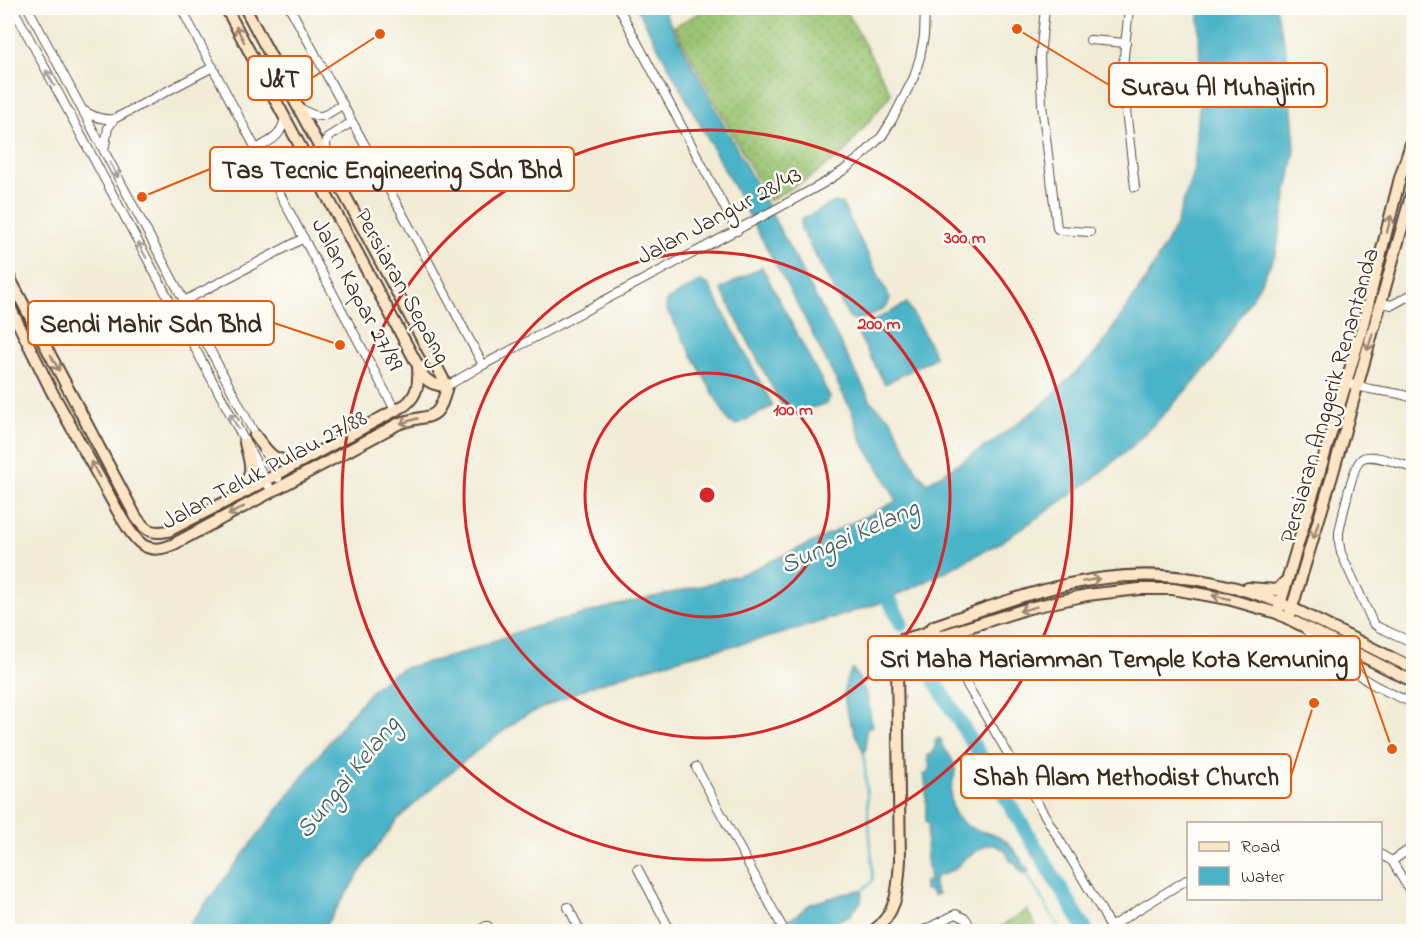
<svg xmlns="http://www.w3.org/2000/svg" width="1421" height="939" font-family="'Indie Flower',sans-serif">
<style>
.grass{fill:url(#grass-dots);stroke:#6a7647;stroke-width:1.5}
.park{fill:url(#park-crowns);stroke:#6a7647;stroke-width:1.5}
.water{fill:#4ab3c8;stroke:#426e73;stroke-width:1.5}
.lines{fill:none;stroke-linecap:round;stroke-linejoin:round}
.stream{stroke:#4ab3c8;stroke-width:2}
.river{stroke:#4ab3c8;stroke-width:15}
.street-casing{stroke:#56473a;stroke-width:10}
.secondary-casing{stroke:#56473a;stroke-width:14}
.street{stroke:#fff;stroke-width:8}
.secondary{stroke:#fde5c5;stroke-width:10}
.oneway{stroke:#9c8872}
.oneway2{stroke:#a79f9a}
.ring{fill:none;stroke:#d62828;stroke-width:3}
.labels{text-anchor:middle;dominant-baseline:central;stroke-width:5;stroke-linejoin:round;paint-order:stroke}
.street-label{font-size:24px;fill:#3b2a1e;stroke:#fdfcf7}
.water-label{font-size:26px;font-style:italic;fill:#416162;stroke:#fdfcf7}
.centre{fill:#d62828;stroke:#fdfcf7;stroke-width:3}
.ring-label{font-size:18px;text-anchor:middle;font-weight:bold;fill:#d62828;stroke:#fdfcf7;stroke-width:5;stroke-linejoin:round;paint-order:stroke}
.leader{fill:none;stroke:#e8590c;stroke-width:2}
.callout-dot{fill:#e8590c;stroke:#fdfcf7;stroke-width:2}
.callout{fill:#fdfcf7;stroke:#e8590c;stroke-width:2}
.callout-label{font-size:26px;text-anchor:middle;font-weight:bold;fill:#3b2a1e}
</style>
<defs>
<pattern id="grass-dots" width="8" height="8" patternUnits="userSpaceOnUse" patternTransform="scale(1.5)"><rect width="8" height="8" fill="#99c370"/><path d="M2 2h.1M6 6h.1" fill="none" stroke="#7e9f5b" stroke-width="1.8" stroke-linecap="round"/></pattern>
<pattern id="park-crowns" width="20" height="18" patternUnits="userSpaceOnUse" patternTransform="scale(1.5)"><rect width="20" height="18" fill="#99c370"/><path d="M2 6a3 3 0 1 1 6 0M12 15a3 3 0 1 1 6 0" fill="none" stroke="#7e9f5b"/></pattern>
</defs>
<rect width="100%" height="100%" fill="#fdfcf7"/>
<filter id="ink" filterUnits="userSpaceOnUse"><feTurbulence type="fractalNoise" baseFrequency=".0167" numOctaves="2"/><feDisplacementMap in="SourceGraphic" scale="12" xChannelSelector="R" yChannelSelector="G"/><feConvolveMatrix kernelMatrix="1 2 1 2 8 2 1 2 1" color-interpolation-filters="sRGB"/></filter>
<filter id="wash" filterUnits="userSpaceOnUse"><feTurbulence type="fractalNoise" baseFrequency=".008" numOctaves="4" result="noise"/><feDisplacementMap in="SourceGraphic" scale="24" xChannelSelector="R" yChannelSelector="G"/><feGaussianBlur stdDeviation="1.35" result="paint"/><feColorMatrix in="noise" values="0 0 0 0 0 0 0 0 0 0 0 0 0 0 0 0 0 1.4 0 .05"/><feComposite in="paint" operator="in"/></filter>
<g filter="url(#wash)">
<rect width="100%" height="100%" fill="#f2ecd7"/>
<polygon class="grass" points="710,8 845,8 891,94 842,155 807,179 769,201 674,26"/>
<polygon class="park" points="1027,910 1039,931 994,931"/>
<g class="water">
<polygon points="637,8 662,8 872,403 891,419 917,472 928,483 991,443 1042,405 1096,353 1147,278 1176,225 1194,169 1200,96 1199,8 1276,8 1288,59 1295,149 1276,253 1258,288 1212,362 1165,413 1131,447 1090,481 1068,497 1001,542 925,582 880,603 778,635 690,656 630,673 589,687 524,716 483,746 441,780 397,820 369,858 322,931 184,932 345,721 374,688 390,675 404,668 457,655 520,631 614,606 705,585 747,572 811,543 897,501 880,470 862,442 852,412 803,315"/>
<path d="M835,202L842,204L890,298L887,306C875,313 862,324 849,318L801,229V220Z"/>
<polygon points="762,267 830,397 826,404 791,413 784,410 721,289"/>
<polygon points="701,281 709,285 773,406 736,425 729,422 666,308 667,300"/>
<polygon points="907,303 936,357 885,384 856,330"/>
<path d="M853,669C860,680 868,693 869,706C871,713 869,718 873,725L866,729V748L864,754C854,729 832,694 853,669Z"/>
<path d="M939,738L942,741L941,744C946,751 954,759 955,768C956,776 951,783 951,791C950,800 952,811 958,818C972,835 992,829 1007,842C1016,851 1021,861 1029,871L1023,875L1014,861L1011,862L1005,850L995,845H986L965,858L954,870L948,871L945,874L938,875L934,880V887L938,894L934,896L930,891L924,889V882L929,881C931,874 928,868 927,861C926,849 926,837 929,825L926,822C925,807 928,789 924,775L928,772L930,765L928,761V755H932L936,744L935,741Z"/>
<polygon points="862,890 861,902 850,915 817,931 744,932 747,923 755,926 767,922 793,918 810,904 850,892"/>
</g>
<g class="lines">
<g class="stream">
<polyline points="1026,873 1062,932"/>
<polyline points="862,890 872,882 873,877 864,754"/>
</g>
<g class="river">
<polyline points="879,580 901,623"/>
<polyline points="915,648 1087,932"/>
</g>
</g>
</g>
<g filter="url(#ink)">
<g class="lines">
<g class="street-casing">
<g id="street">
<polyline points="13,8 272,492"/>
<polyline points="28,8 257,438"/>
<polyline points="181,8 395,410"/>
<polyline points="290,8 427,259 483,365"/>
<polyline points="619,8 737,231"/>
<polyline points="1045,8 1040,57 1042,105 1057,228 1059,230 1090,232"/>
<polyline points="1129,8 1122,76 1135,187"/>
<polyline points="1090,40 1126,43"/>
<path d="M300,108C321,121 323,117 343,104"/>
<path d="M83,110C94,117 102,120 114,119L213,67"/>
<path d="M256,149C273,139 280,138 285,118"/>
<polyline points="104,151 108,128 114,119"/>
<polyline points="327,158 326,143 328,137 352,122"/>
<path d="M265,165C281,156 288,153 306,158"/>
<polyline points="184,301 304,238"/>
<polyline points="1381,303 1392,305 1414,293"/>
<path d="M1346,383C1354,385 1362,387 1370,389C1384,392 1401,392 1414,399"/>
<polyline points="447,386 483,365 778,208 824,183 844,170 862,156 882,136 892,120 914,77 920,57 924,36 925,8"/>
<polyline points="264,451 278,478"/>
<path d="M1414,468C1401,465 1375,453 1363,458C1353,461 1342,520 1339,532V542L1341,553L1373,623L1378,627L1414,643"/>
<path d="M1306,630C1316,641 1329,645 1341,653C1351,659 1352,671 1363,678C1376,688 1398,696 1414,704"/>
<polyline points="936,633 1102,911 1110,927 1188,879"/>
<polyline points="696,767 785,932"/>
<polyline points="1380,854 1392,861 1414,898"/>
<polyline points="1392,861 1414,846"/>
<polyline points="638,869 671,932"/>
<polyline points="568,907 581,932"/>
<polyline points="476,932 486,926 488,926 492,932"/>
<polyline points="920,932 956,914 966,919 973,932"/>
</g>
</g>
<g class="secondary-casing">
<g id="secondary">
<path d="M226,8L424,377C430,384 437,386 447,386"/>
<polyline points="245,8 447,386"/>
<path d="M8,275L136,517C146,531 151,534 168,531L239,495L405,405C418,395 419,382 418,366"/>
<path d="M8,303L52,392L121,517C135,539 144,558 174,544L398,424C430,412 438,426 447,386"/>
<path d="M255,435C271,457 273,461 300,462"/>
<path d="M239,495C254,471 252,469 245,443"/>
<polyline points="1248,588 1277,590 1286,581"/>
<polyline points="1279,608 1360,336 1400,178 1414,134"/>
<polyline points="1290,614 1332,476 1414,185"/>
<path d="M926,633L934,626C990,607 1046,585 1105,578C1164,570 1228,581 1283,604C1297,610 1310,617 1324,624C1354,639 1384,654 1414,669"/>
<path d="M872,932C898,913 898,889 900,860L897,668V647L901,640L926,633L937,637L1029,608L1087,595L1139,589H1173L1228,599L1277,613L1414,682"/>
</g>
</g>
<use href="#street" class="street"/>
<use href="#secondary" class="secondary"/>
</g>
<defs><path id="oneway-shaft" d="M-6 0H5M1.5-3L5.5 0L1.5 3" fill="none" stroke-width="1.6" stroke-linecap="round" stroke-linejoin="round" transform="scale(1.5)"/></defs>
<g class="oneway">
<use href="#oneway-shaft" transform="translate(240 34) rotate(-118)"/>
<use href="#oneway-shaft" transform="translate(1389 224) rotate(-76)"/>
<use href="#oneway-shaft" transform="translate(1370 342) rotate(107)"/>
<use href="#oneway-shaft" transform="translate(55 363) rotate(62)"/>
<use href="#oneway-shaft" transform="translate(409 421) rotate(164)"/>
<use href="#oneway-shaft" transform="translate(95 469) rotate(-119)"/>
<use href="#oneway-shaft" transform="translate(236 511) rotate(151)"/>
<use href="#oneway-shaft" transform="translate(1316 530) rotate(107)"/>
<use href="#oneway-shaft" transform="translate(1091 580) rotate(-10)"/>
<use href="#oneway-shaft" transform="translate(1221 597) rotate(-167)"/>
<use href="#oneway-shaft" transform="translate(1028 609) rotate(165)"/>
</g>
<g class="oneway2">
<use href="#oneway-shaft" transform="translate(50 78) rotate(-118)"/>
<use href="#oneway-shaft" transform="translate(114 170) rotate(62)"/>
<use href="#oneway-shaft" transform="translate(142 250) rotate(-118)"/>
<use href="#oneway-shaft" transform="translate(234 421) rotate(-118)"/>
</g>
</g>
<g class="ring">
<circle cx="707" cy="495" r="122"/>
<circle cx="707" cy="495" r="243"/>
<circle cx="707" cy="495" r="365"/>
</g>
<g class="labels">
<g class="street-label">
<text transform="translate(720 217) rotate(-28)">Jalan Jangur 28/43</text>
<text transform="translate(401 287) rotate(61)">Persiaran Sepang</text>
<text transform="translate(356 295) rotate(62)">Jalan Kapar 27/89</text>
<text transform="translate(1331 396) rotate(-74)">Persiaran Anggerik Renantanda</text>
<text transform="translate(265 471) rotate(-28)">Jalan Teluk Pulau 27/88</text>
</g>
<g class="water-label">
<text transform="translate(850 538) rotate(-24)">Sungai Kelang</text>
<text transform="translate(349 778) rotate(-51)">Sungai Kelang</text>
</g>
</g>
<circle cx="707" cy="495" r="9" class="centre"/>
<g class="ring-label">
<text x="965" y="243">300 m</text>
<text x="879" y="329">200 m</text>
<text x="793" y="415">100 m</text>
</g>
<path class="leader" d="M380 34L312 78M1017 29L1109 85M142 197L210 169M340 345L274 323M1392 749L1360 658M1314 703L1291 776"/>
<g class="callout-dot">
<circle cx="380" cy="34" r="6"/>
<circle cx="1017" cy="29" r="6"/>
<circle cx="142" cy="197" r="6"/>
<circle cx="340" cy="345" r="6"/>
<circle cx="1392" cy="749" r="6"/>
<circle cx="1314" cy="703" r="6"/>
</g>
<g class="callout">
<rect x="248" y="56" width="64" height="44" rx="6"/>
<rect x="1109" y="63" width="218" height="44" rx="6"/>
<rect x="210" y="147" width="364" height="44" rx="6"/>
<rect x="28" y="301" width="246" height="44" rx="6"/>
<rect x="868" y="636" width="492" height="44" rx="6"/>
<rect x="961" y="754" width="330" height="44" rx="6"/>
</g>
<g class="callout-label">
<text x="280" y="87">J&amp;T</text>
<text x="1218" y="95">Surau Al Muhajirin</text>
<text x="392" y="178">Tas Tecnic Engineering Sdn Bhd</text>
<text x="151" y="332">Sendi Mahir Sdn Bhd</text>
<text x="1114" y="667">Sri Maha Mariamman Temple Kota Kemuning</text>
<text x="1126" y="785">Shah Alam Methodist Church</text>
</g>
<rect width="1421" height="939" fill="none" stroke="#fdfcf7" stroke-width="30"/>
<rect x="1187" y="822" width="195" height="78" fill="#fdfcf7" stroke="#afa8a0" stroke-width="1.5"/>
<rect x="1199" y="842" width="30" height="9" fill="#fde5c5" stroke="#afa8a0" stroke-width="1.5"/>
<text x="1241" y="852" font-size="18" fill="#3b2a1e">Road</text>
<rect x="1199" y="867" width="30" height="18" fill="#4ab3c8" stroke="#afa8a0" stroke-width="1.5"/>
<text x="1241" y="882" font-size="18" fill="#3b2a1e">Water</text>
</svg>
